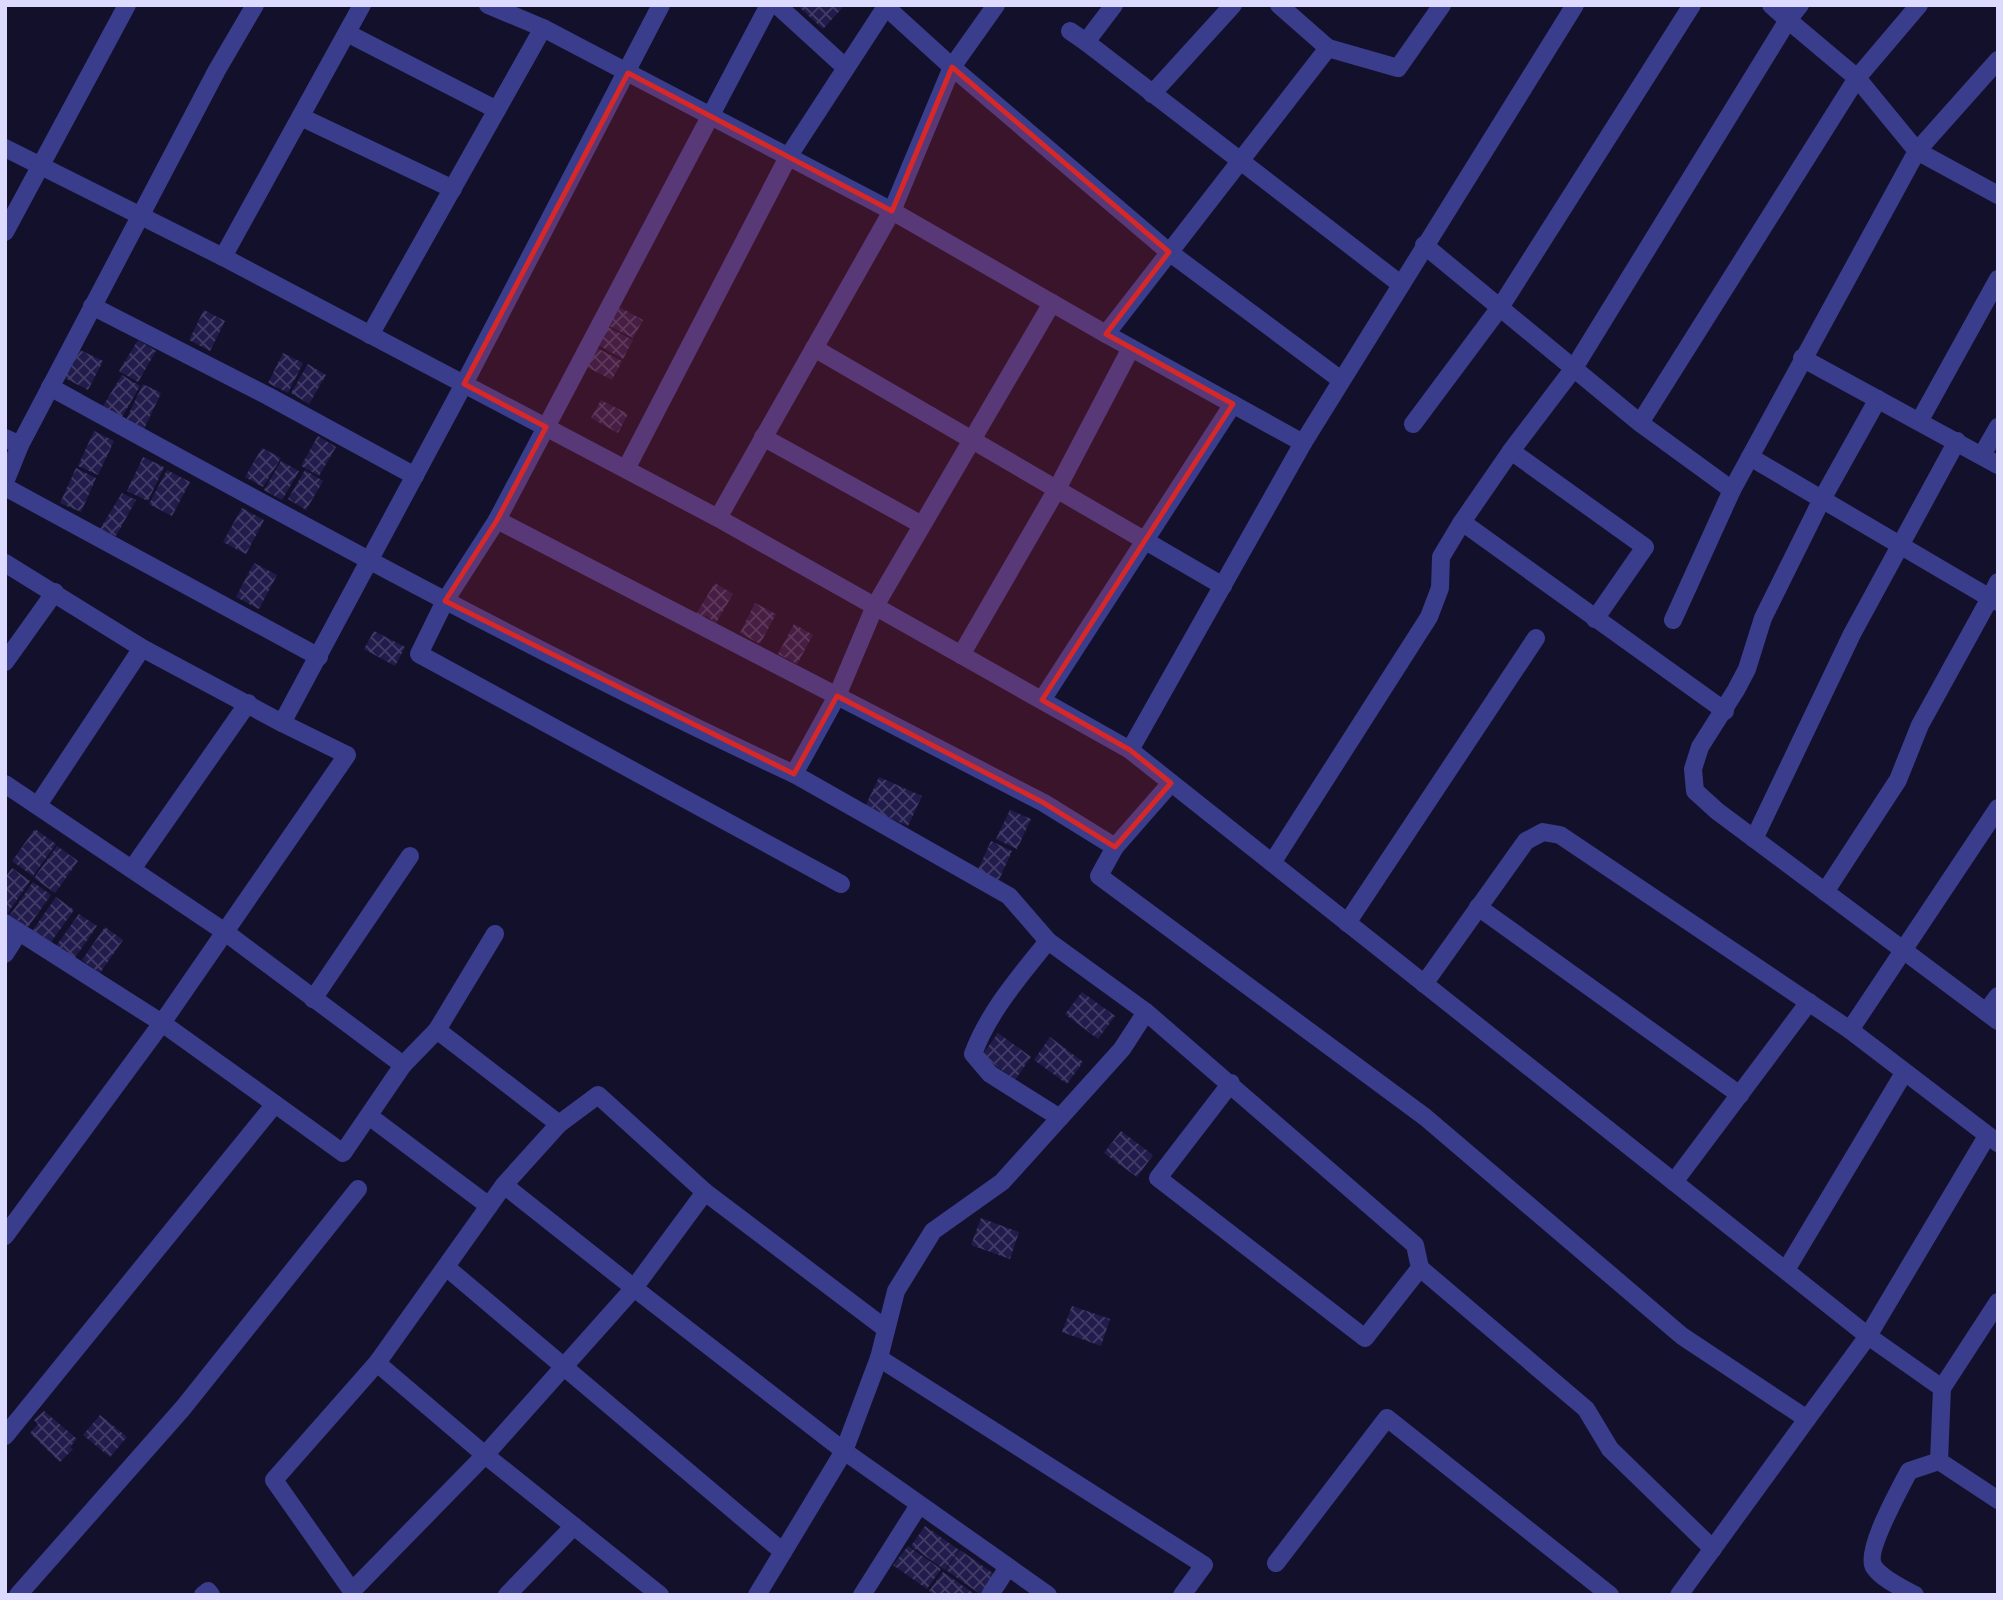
<svg xmlns="http://www.w3.org/2000/svg" width="2003" height="1600" font-family="Signika,sans-serif">
<style>
.building{fill:url(#building-cross-hatch)}
.lines{fill:none;stroke-linecap:round;stroke-linejoin:round}
.minor{stroke:#3a3d8b;stroke-width:18}
.marked{fill:#d62828;fill-opacity:0.2;stroke:#d62828;stroke-width:5;stroke-linejoin:round}
</style>
<defs>
<pattern id="building-cross-hatch" width="8" height="8" patternUnits="userSpaceOnUse" patternTransform="scale(1.75)"><rect width="8" height="8" fill="#221c4c"/><path d="M0 0l8 8M0 8l8-8" fill="none" stroke="#423c67"/></pattern>
</defs>
<rect width="100%" height="100%" fill="#13102b"/>
<g class="building">
<polygon points="797,5 845,5 823,29"/>
<polygon points="616,305 643,320 633,338 605,324"/>
<polygon points="204,310 225,321 210,351 189,340"/>
<polygon points="606,326 633,340 623,359 596,344"/>
<polygon points="138,340 156,351 138,382 119,371"/>
<polygon points="595,347 622,361 612,380 585,366"/>
<polygon points="76,348 103,361 88,390 63,377"/>
<polygon points="283,353 303,363 288,393 268,383"/>
<polygon points="308,364 326,375 309,404 291,393"/>
<polygon points="122,375 140,386 122,417 103,406"/>
<polygon points="143,384 161,393 144,429 126,420"/>
<polygon points="601,400 628,414 618,433 591,418"/>
<polygon points="94,431 114,441 98,475 78,466"/>
<polygon points="318,436 336,447 319,476 301,466"/>
<polygon points="262,448 281,458 263,487 245,477"/>
<polygon points="143,457 164,467 148,501 127,491"/>
<polygon points="281,461 299,471 282,500 264,490"/>
<polygon points="76,468 96,478 81,512 60,503"/>
<polygon points="167,470 190,482 172,516 149,504"/>
<polygon points="305,470 323,481 306,510 288,499"/>
<polygon points="122,493 136,500 116,536 100,529"/>
<polygon points="242,508 264,520 246,554 223,542"/>
<polygon points="254,563 277,575 259,609 236,597"/>
<polygon points="715,583 733,594 716,623 706,616 704,619 696,614"/>
<polygon points="755,603 776,614 760,644 740,633"/>
<polygon points="794,624 813,635 797,664 778,654"/>
<polygon points="374,631 405,647 395,666 364,649"/>
<polygon points="879,777 922,796 908,826 865,807"/>
<polygon points="1010,810 1031,819 1017,849 996,839"/>
<polygon points="35,829 56,844 33,876 12,861"/>
<polygon points="991,841 1012,851 998,882 977,872"/>
<polygon points="57,846 78,861 55,893 34,878"/>
<polygon points="12,868 30,881 7,914 5,878"/>
<polygon points="33,882 51,895 28,927 10,915"/>
<polygon points="56,897 74,910 51,942 33,930"/>
<polygon points="79,914 97,926 74,959 56,946"/>
<polygon points="105,927 123,940 100,973 82,960"/>
<polygon points="1082,992 1115,1016 1098,1039 1065,1014"/>
<polygon points="998,1033 1031,1057 1015,1080 982,1055"/>
<polygon points="1050,1037 1083,1062 1067,1084 1034,1060"/>
<polygon points="1121,1131 1153,1155 1137,1177 1104,1153"/>
<polygon points="981,1218 1019,1232 1010,1259 971,1245"/>
<polygon points="1072,1306 1110,1319 1101,1346 1062,1332"/>
<polygon points="44,1411 77,1439 70,1447 73,1449 60,1462 30,1433 38,1424 34,1420"/>
<polygon points="100,1415 127,1437 110,1457 83,1435"/>
<polygon points="925,1526 959,1550 945,1570 911,1546"/>
<polygon points="908,1546 941,1569 927,1589 893,1565"/>
<polygon points="960,1550 994,1574 980,1594 946,1570"/>
<polygon points="943,1572 976,1595 934,1595 929,1591"/>
</g>
<g class="lines">
<g class="minor">
<polyline points="488,5 543,28 892,211 1106,334"/>
<polyline points="769,5 497,520 1044,803 1115,847 1171,783"/>
<polyline points="777,5 846,68"/>
<polyline points="1279,5 1328,48"/>
<polyline points="1442,5 1398,68 1328,48 1106,334 1303,443 1575,5"/>
<polyline points="1771,5 1788,20 1800,5"/>
<polyline points="886,7 952,67 996,5"/>
<polyline points="1070,31 1086,42 1114,5"/>
<polyline points="347,33 497,110"/>
<polyline points="1086,42 1399,283"/>
<polyline points="1152,94 1233,5"/>
<polyline points="301,117 453,189"/>
<polyline points="5,148 223,257 718,518 1130,750 1303,443"/>
<polyline points="5,232 127,5"/>
<polyline points="1424,245 1640,423 1732,490 1917,151 1998,195"/>
<polyline points="223,257 362,5"/>
<polyline points="92,306 268,396 415,476"/>
<polyline points="370,335 543,28"/>
<polyline points="814,348 1223,586"/>
<polyline points="1802,358 1998,465"/>
<path d="M50,387C295,521 540,656 794,774L837,696L875,606L1052,303"/>
<polyline points="1878,399 1821,501 1763,618 1747,669 1736,690 1700,747 1693,769 1695,791 1717,811 1998,1021"/>
<polyline points="1920,420 1998,279"/>
<polyline points="1640,423 1857,78 1917,151 1998,60"/>
<polyline points="1413,424 1501,306 1692,5"/>
<polyline points="763,437 922,525"/>
<polyline points="5,438 20,445 217,70 255,5"/>
<polyline points="1982,455 1998,427"/>
<polyline points="1750,457 1990,598 1998,582"/>
<polyline points="626,469 788,157 887,5"/>
<polyline points="5,482 20,445"/>
<polyline points="5,487 319,657"/>
<polyline points="718,518 892,211 952,67 1169,252 1341,380"/>
<polyline points="497,520 445,601 419,654 841,884"/>
<polyline points="1462,522 1725,711"/>
<polyline points="5,563 142,648 282,723 464,384 661,5"/>
<polyline points="1595,619 1645,547 1511,451 1574,368 1788,20 1857,78 1919,5"/>
<polyline points="1673,620 1732,490"/>
<polyline points="961,655 1057,489 1131,348"/>
<polyline points="5,662 55,592"/>
<polyline points="1042,700 1233,404"/>
<polyline points="1130,750 1868,1336 1942,1388 1939,1461 1998,1500"/>
<polyline points="794,774 1009,896 1048,941 1146,1012 1122,1049 1002,1182 933,1231 896,1291 879,1358 1204,1565 1182,1595"/>
<polyline points="5,784 225,932 403,1065 343,1153 275,1104 5,1436"/>
<polyline points="38,805 142,648"/>
<polyline points="1754,839 1852,634 1957,441"/>
<polyline points="1115,847 1099,876 1425,1117 1682,1336 1807,1419 1679,1595"/>
<polyline points="1272,863 1429,617 1440,588 1441,557 1462,522 1511,451"/>
<polyline points="132,869 248,703"/>
<polyline points="1825,892 1898,780 1920,725 1990,598 1998,602"/>
<polyline points="1478,907 1740,1095"/>
<polyline points="5,923 162,1023 347,755 282,723"/>
<polyline points="1347,923 1536,638"/>
<path d="M1048,941C1020,976 989,1011 973,1054L990,1074L1060,1118"/>
<polyline points="5,954 19,932"/>
<polyline points="1424,984 1526,841 1543,832 1560,835 1850,1030 1998,1143"/>
<polyline points="313,999 410,856"/>
<polyline points="1146,1012 1415,1245 1420,1268 1365,1338 1158,1178 1231,1083"/>
<polyline points="1986,1012 1998,996"/>
<polyline points="437,1030 495,934"/>
<polyline points="1850,1030 1998,808"/>
<polyline points="403,1065 437,1030 559,1124 598,1095 705,1192 886,1329"/>
<polyline points="369,1116 489,1206"/>
<polyline points="1674,1182 1809,1002"/>
<polyline points="504,1185 634,1288 485,1455 352,1591 274,1480 377,1363 504,1185 559,1124"/>
<polyline points="705,1192 634,1288 844,1451 1048,1595"/>
<polyline points="5,1236 162,1023 275,1104"/>
<polyline points="446,1267 783,1552 844,1451 879,1358"/>
<polyline points="1420,1268 1586,1409 1610,1449 1713,1549"/>
<polyline points="1786,1270 1904,1073"/>
<polyline points="377,1363 485,1455 660,1595"/>
<polyline points="1942,1388 1998,1302"/>
<polyline points="1807,1419 1868,1336 1987,1136"/>
<polyline points="1276,1563 1387,1418 1610,1595"/>
<polyline points="18,1595 183,1408 358,1189"/>
<polyline points="203,1595 208,1591 211,1595"/>
<polyline points="507,1595 574,1526"/>
<polyline points="757,1595 783,1552"/>
<polyline points="862,1595 919,1505"/>
<polyline points="990,1595 1008,1567"/>
<path d="M1915,1595C1902,1588 1882,1579 1874,1567C1864,1552 1901,1487 1909,1471L1939,1461"/>
</g>
</g>
<path class="marked" d="M952,67L1169,252L1106,334L1233,404L1042,700L1130,750L1171,783L1115,847L1044,803L837,696L794,774L445,601L497,520L546,427L464,384L628,73L892,211Z"/>
<rect width="2003" height="1600" fill="none" stroke="#dcdaff" stroke-width="14"/>
</svg>
